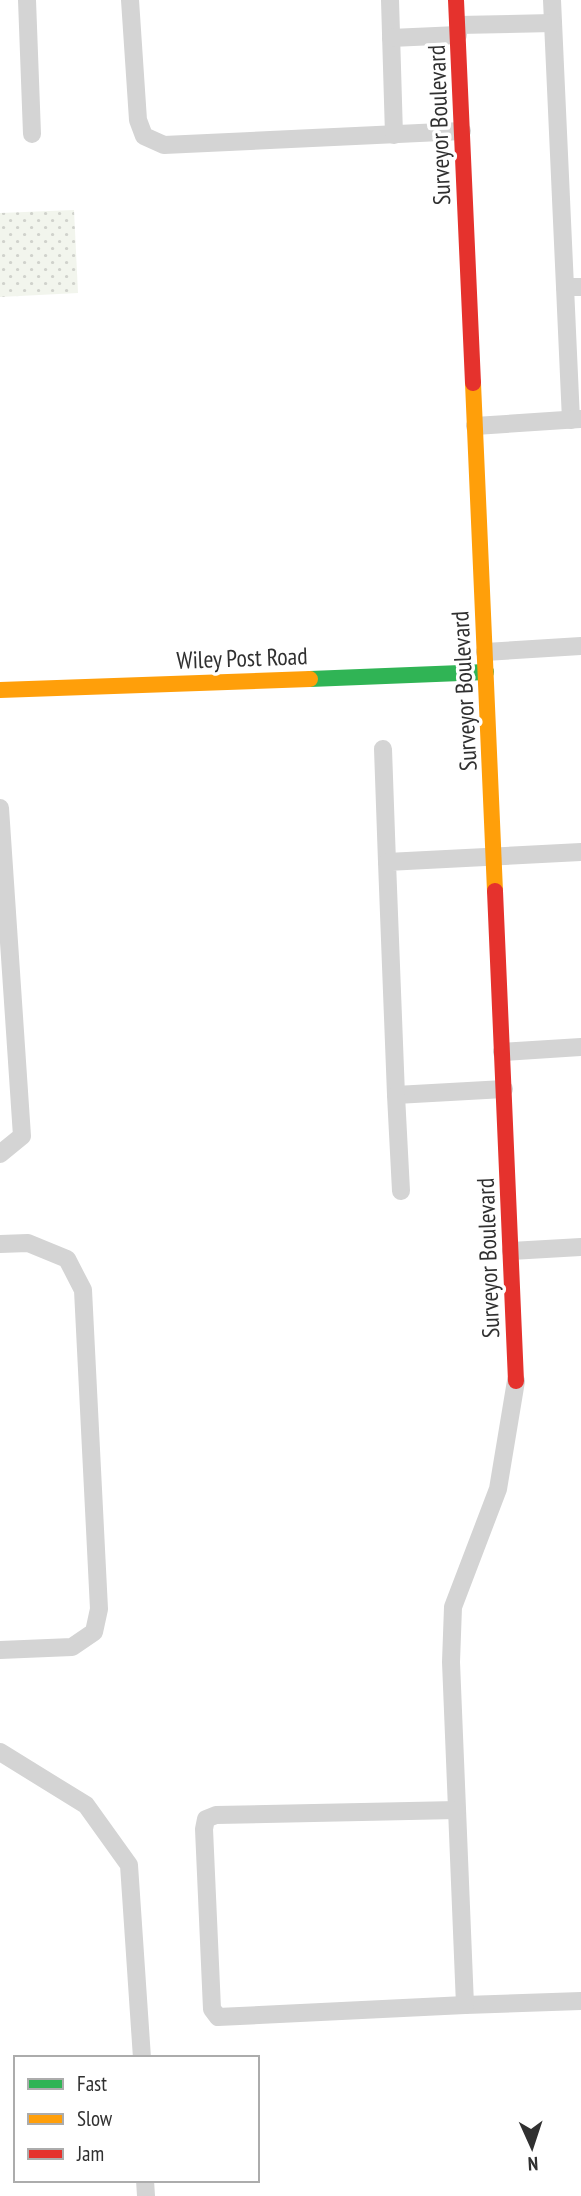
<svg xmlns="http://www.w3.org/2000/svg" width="581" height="2196" font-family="'PT Sans Narrow',sans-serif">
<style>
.grass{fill:url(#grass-dots)}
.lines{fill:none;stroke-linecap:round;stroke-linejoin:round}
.lane{stroke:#d4d4d4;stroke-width:18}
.fast{stroke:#30b455;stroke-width:16}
.slow{stroke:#ff9f0a;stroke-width:16}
.jam{stroke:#e5322d;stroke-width:16}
.labels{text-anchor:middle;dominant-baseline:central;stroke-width:7;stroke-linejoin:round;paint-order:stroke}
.street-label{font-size:24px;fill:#303030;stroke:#fff}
</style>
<defs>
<pattern id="grass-dots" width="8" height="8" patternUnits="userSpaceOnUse" patternTransform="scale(1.75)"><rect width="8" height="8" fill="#f2f5ed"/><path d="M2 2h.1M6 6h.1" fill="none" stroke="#d0d2cc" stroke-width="1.8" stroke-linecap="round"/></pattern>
</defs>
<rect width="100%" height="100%" fill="#fff"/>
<polygon class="grass" points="74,210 78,293 0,297 0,213"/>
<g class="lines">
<g class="lane">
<polyline points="27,0 32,134"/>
<polyline points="130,0 138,120 144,136 164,145 462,131"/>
<polyline points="390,0 394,135"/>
<polyline points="552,0 565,287 581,287"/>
<polyline points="458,25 553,23"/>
<polyline points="391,38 458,35"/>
<polyline points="565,287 571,420"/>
<polyline points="475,426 580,419"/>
<polyline points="485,652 581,646"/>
<polyline points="383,749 387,862"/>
<polyline points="0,808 22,1136 0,1154"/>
<polyline points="502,1052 581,1047"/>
<polyline points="504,1089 396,1095 387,862 581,852"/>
<polyline points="396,1095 401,1191"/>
<polyline points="0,1244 28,1243 67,1259 83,1290 99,1609 94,1632 72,1647 0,1650"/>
<polyline points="511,1251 581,1247"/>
<polyline points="516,1381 498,1489 453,1607 451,1662 465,2005 581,2001"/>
<polyline points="0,1752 86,1805 129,1865 142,2058"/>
<polyline points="457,1810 216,1815 206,1819 204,1829 212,2009 218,2017 465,2005"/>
<polyline points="145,2180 146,2196"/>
</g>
<polyline class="fast" points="310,679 486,672"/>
<g class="slow">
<polyline points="473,383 495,891"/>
<polyline points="0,690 310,679"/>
</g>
<g class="jam">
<polyline points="456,0 473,383"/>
<polyline points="495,891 516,1381"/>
</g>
</g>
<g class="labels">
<g class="street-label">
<text transform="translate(439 125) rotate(-92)">Surveyor Boulevard</text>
<text transform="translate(242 658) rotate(-2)">Wiley Post Road</text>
<text transform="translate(464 691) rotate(-93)">Surveyor Boulevard</text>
<text transform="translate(488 1258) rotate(-92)">Surveyor Boulevard</text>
</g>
</g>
<rect x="14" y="2056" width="245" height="126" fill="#ffffff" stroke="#acacac" stroke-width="2"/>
<rect x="28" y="2079" width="35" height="10" fill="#30b455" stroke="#acacac" stroke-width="2"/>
<text x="77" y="2091" font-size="21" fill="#303030">Fast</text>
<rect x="28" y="2114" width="35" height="10" fill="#ff9f0a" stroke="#acacac" stroke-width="2"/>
<text x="77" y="2126" font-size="21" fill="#303030">Slow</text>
<rect x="28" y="2149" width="35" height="10" fill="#e5322d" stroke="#acacac" stroke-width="2"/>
<text x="77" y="2161" font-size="21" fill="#303030">Jam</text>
<g transform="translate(532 2147) rotate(177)" stroke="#ffffff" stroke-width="5" paint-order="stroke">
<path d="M0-5L12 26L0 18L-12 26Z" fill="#303030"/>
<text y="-10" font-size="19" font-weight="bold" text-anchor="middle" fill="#303030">N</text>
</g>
</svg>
